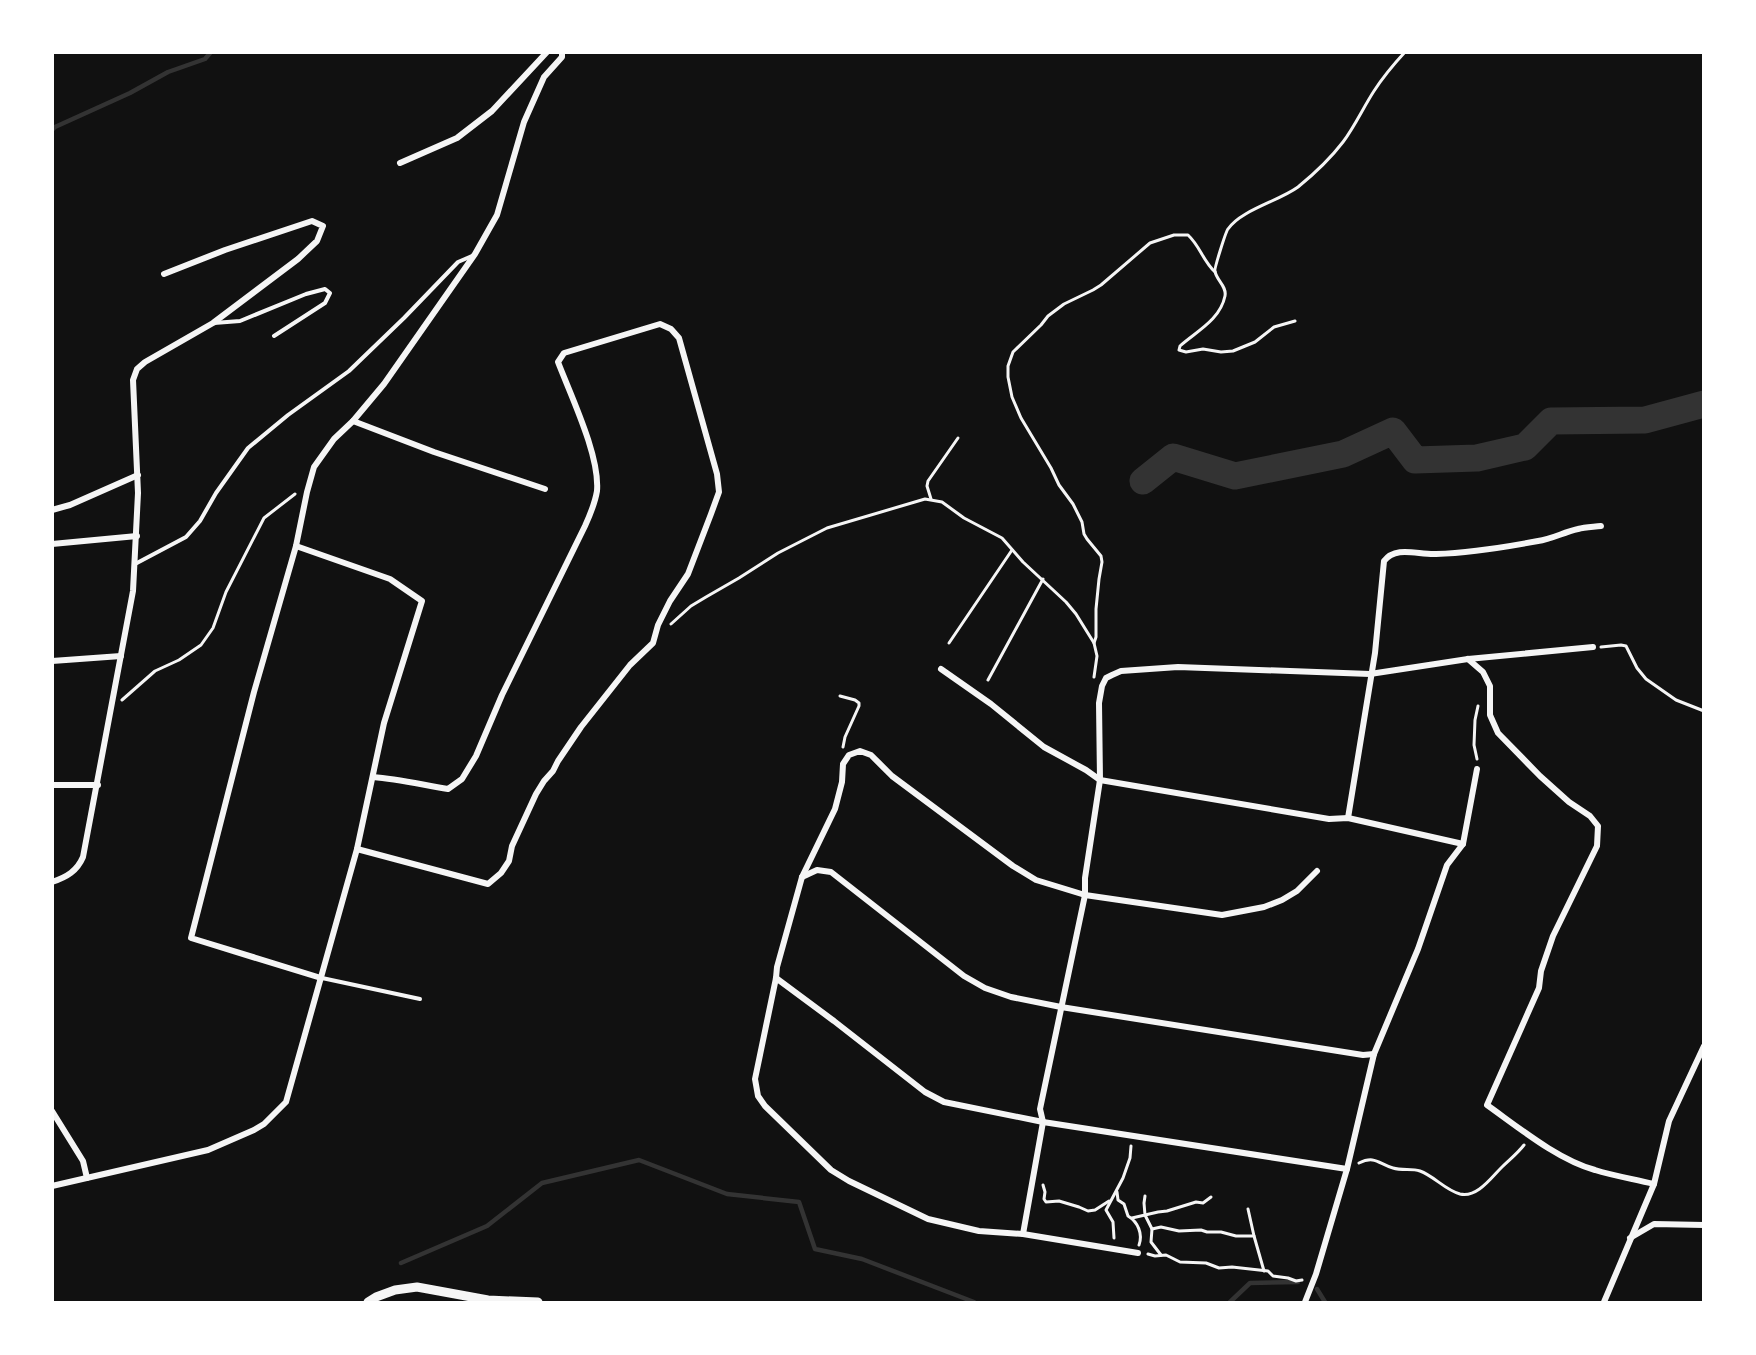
<svg xmlns="http://www.w3.org/2000/svg" width="1756" height="1355" font-family="'Exo 2',sans-serif">
<style>
.lines{fill:none;stroke-linecap:round;stroke-linejoin:round}
.stream{stroke:#333;stroke-width:4.5}
.river{stroke:#333;stroke-width:27}
.path{stroke:#f5f5f5;stroke-width:3}
.service{stroke:#f5f5f5;stroke-width:4}
.minor{stroke:#f5f5f5;stroke-width:6}
.tertiary{stroke:#f5f5f5;stroke-width:9}
</style>
<rect width="100%" height="100%" fill="#111"/>
<g class="lines">
<g class="stream">
<polyline points="52,130 55,127 130,93 168,72 205,59 211,52"/>
<polyline points="401,1263 487,1226 542,1183 639,1160 727,1194 799,1202 815,1249 862,1259 974,1302"/>
<polyline points="1317,1289 1325,1302"/>
<polyline points="1230,1302 1250,1283 1298,1282"/>
</g>
<polyline class="river" points="1143,481 1173,457 1235,476 1343,454 1393,431 1415,460 1477,458 1525,447 1551,421 1645,420 1704,404"/>
<g class="path">
<path d="M1295,321L1274,327L1255,342L1233,351L1221,352L1203,349L1186,352L1179,350L1180,346C1197,331 1220,320 1225,296C1227,286 1216,280 1215,271C1214,269 1226,231 1228,229C1241,210 1279,201 1298,187C1314,174 1330,159 1343,142C1355,126 1363,108 1374,91C1383,77 1393,65 1405,52"/>
<polyline points="931,499 927,486 928,481 958,438"/>
<polyline points="671,624 691,606 706,597 739,578 778,553 827,528 925,499 942,502 964,518 1002,538 1023,562 1066,602 1076,614 1094,643"/>
<polyline points="949,643 1012,550"/>
<polyline points="1601,647 1621,645 1626,646 1637,668 1646,679 1676,700 1704,711"/>
<path d="M1094,677L1097,656L1094,643L1096,637V609L1099,579L1102,562L1101,556L1087,539L1084,534L1082,522L1073,504L1059,485L1051,468L1021,418L1012,397L1008,377V366L1013,352L1041,325L1048,316L1064,304L1093,290L1101,285L1150,243L1174,235H1188C1200,246 1203,261 1215,272"/>
<polyline points="988,680 1043,579"/>
<polyline points="840,696 855,700 859,703 859,706 845,737 843,747"/>
<polyline points="122,700 155,671 179,660 201,645 213,628 226,592 264,518 295,494"/>
<polyline points="1477,759 1474,745 1475,720 1478,706"/>
<path d="M1359,1163C1375,1155 1379,1164 1393,1168C1402,1171 1412,1168 1420,1171C1434,1176 1445,1190 1460,1194C1477,1198 1491,1178 1501,1168C1509,1160 1517,1154 1524,1145"/>
<polyline points="1043,1185 1045,1192 1044,1199 1046,1202 1059,1201 1079,1207 1088,1211 1095,1210 1109,1201"/>
<path d="M1117,1192L1118,1200L1124,1204L1128,1216C1138,1222 1143,1234 1139,1245"/>
<polyline points="1248,1209 1254,1236"/>
<polyline points="1132,1218 1145,1215 1144,1203 1145,1196"/>
<polyline points="1152,1229 1161,1227 1179,1231 1201,1230 1207,1232 1221,1232 1236,1236 1254,1236 1264,1271"/>
<polyline points="1114,1238 1113,1222 1106,1210 1123,1178 1130,1158 1131,1146"/>
<polyline points="1148,1254 1155,1256 1166,1255 1180,1262 1206,1263 1219,1268 1232,1267 1268,1271 1273,1276 1288,1278 1296,1281 1302,1280"/>
<polyline points="1161,1255 1151,1242 1152,1229 1145,1215 1158,1212 1167,1211 1196,1202 1203,1203 1211,1197"/>
</g>
<g class="service">
<polyline points="214,323 240,321 306,294 325,289 330,293 325,303 274,336"/>
<polyline points="135,564 186,537 200,521 216,493 248,448 288,415 349,371 404,318 458,262 472,256"/>
<polyline points="322,978 420,999"/>
</g>
<g class="minor">
<polyline points="400,163 457,138 492,111 547,52"/>
<polyline points="353,421 434,452 545,489"/>
<polyline points="52,510 70,505 138,475"/>
<polyline points="52,544 137,536"/>
<path d="M1468,659L1483,672L1490,686V715L1498,733L1540,776L1569,802L1590,816L1598,826L1597,846L1553,936L1541,971L1539,988L1487,1105C1518,1127 1558,1160 1595,1170C1614,1176 1634,1179 1654,1184"/>
<polyline points="52,661 121,656"/>
<polyline points="941,669 991,704 1044,747 1086,770 1100,780 1329,819 1348,818 1463,844"/>
<polyline points="52,785 98,785"/>
<path d="M1348,818L1375,653L1384,561C1396,545 1418,555 1436,554C1468,553 1506,547 1538,541C1552,539 1564,532 1578,529C1585,527 1593,527 1601,526"/>
<path d="M357,849L488,884L501,873L509,861L512,846L536,794L544,781L553,771L558,761L581,727L630,665L653,643L658,625L670,601L688,574L711,514L719,492L717,474L679,338L671,329L660,324L564,353L558,362C571,396 600,456 597,491C595,503 590,515 585,526L502,695L476,756L462,779L448,789C423,785 398,779 373,777"/>
<polyline points="802,877 817,870 831,872 964,976 985,988 1011,997 1061,1007 1363,1055 1374,1054"/>
<path d="M52,882C67,877 77,871 83,857L133,591L138,493L133,380L137,369L145,362L213,323L298,259L317,241L323,226L312,221L225,250L164,274"/>
<polyline points="321,978 191,938 254,692 296,546 307,492 314,467 334,439 353,421 384,384 475,254 497,215 524,122 544,77 562,57 562,52"/>
<polyline points="776,978 834,1021 925,1092 944,1102 1043,1122 1347,1169"/>
<polyline points="52,1111 83,1161 87,1178"/>
<polyline points="52,1186 208,1150 254,1130 264,1124 286,1102 357,849 384,723 422,601 390,579 296,546"/>
<polyline points="1023,1234 1043,1122 1040,1109 1085,895 1085,878 1100,780 1099,703 1102,686 1106,678 1112,675 1121,671 1178,667 1370,674 1468,659 1593,647"/>
<polyline points="1630,1238 1654,1224 1704,1225"/>
<polyline points="1138,1253 1023,1234 979,1231 928,1219 849,1181 831,1170 765,1106 758,1096 755,1079 776,978 777,967 802,877 835,809 842,782 843,764 849,755 860,751 871,755 892,776 1013,866 1036,880 1085,895 1222,915 1264,907 1282,900 1297,891 1317,871"/>
<polyline points="1305,1302 1316,1274 1347,1169 1374,1054 1418,949 1447,865 1463,844 1477,769"/>
<polyline points="1604,1302 1654,1184 1669,1121 1704,1046"/>
</g>
<polyline class="tertiary" points="368,1302 376,1297 395,1290 417,1287 488,1300 538,1302"/>
</g>
<rect width="1756" height="1355" fill="none" stroke="#ffffff" stroke-width="108"/>
</svg>
